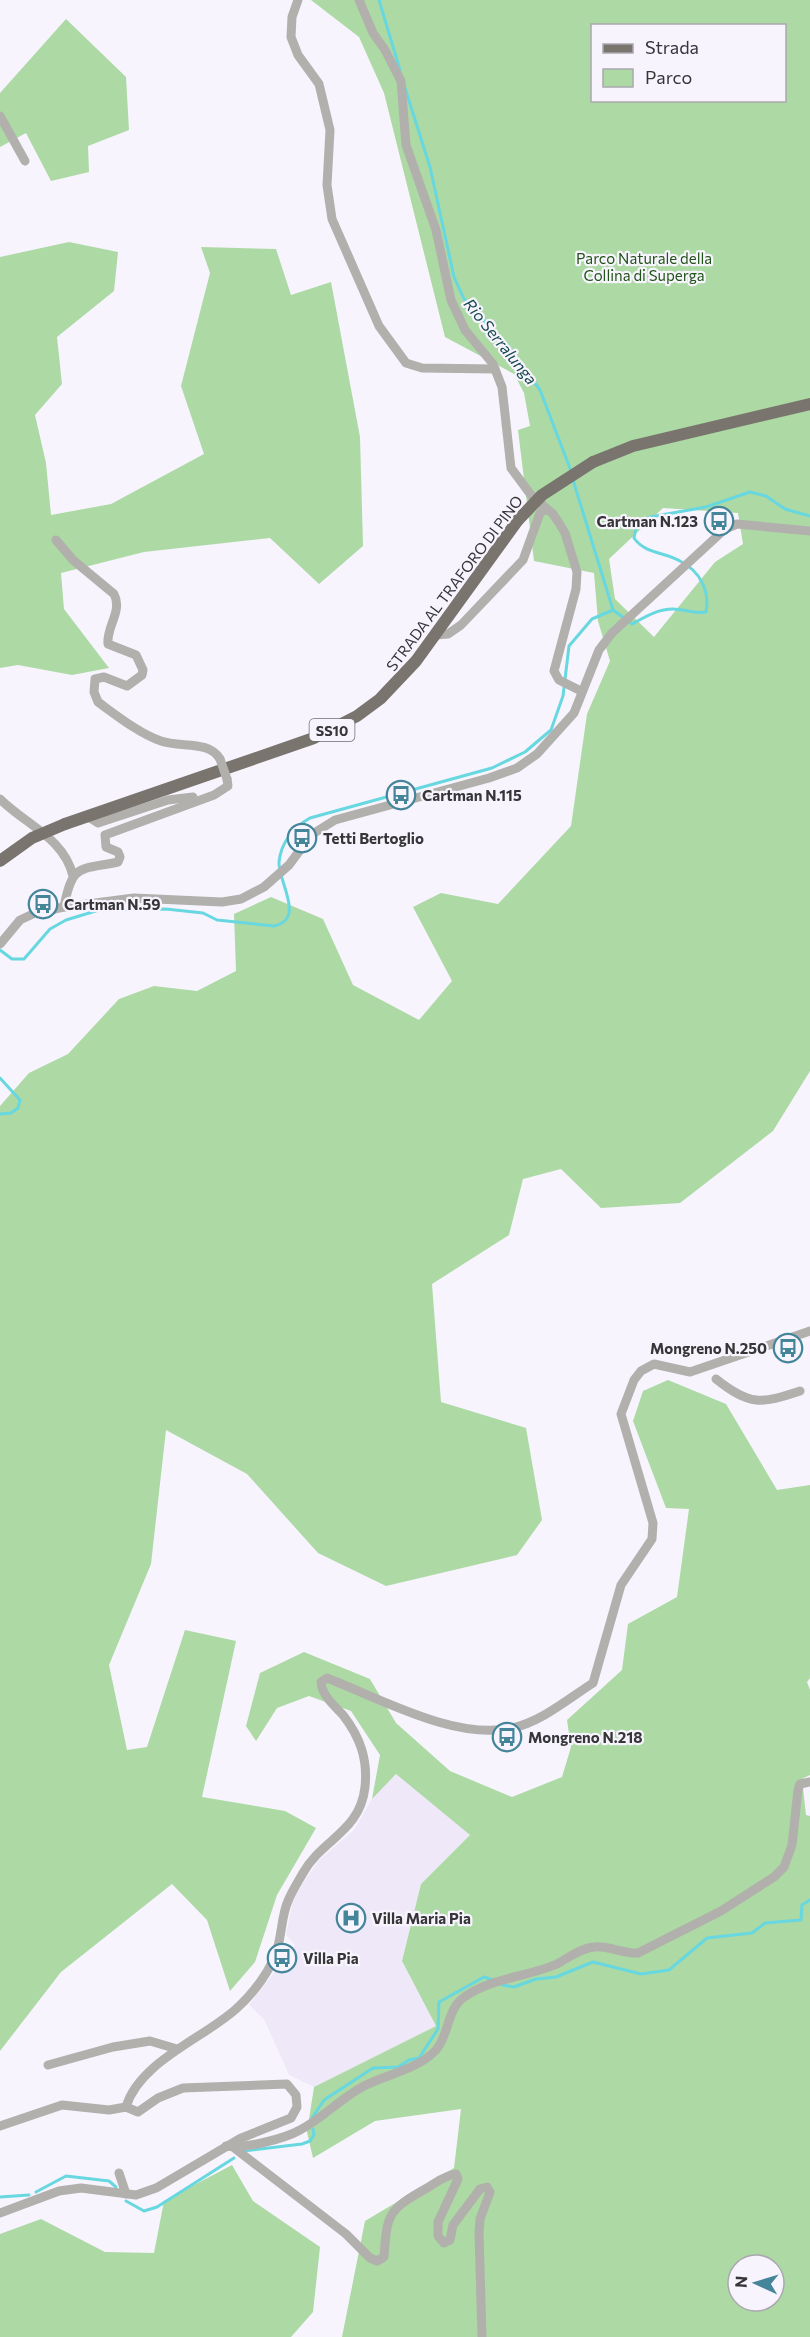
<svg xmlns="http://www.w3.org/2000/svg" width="810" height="2337" font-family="Commissioner,sans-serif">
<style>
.built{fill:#efe8f9}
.green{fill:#add9a4;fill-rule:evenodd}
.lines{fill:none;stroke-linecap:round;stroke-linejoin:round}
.stream{stroke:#67d7e0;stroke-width:3}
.minor{stroke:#b2b0ac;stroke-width:9}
.major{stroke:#79756e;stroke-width:12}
.minor-bridge{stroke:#b2b0ac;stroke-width:9}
.major-bridge{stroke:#79756e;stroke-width:12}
.labels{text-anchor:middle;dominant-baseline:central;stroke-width:4.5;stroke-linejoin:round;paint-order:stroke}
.shield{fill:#f7f4fe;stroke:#706e73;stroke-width:1.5}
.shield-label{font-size:14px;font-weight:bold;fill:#363538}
.park-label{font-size:15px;fill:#205316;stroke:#f7f4fe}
.poi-label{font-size:15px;font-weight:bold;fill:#363538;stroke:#f7f4fe;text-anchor:start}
.street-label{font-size:15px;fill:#363538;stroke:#f7f4fe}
.water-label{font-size:16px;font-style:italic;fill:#15484c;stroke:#f7f4fe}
</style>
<rect width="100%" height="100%" fill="#f7f4fe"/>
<polygon class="built" points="396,1774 470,1835 421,1884 402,1961 436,2026 314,2087 289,2075 264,2019 249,2005 295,1945 286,1935 293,1898 319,1860 354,1830 372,1799"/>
<g class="green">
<path d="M311,0H810V1071L773,1131L680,1203L601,1208L561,1169L523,1179L509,1235L432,1284L441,1402L526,1428L542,1520L517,1555L386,1586L318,1553L247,1474L166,1430L151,1564L109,1665L127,1750L147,1747L185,1630L236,1641L202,1797L285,1811L316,1828L277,1895L255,1962L230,1991L207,1920L172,1884L61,1972L0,2051V1106L29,1073L68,1054L119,999L154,986L197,991L236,971L234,914L271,897L323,919L353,985L419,1020L452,981L413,907L441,893L498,904L571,826L587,714L610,661L598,621L594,573L534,561L518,430L530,426L524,393L514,374L445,337L384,93L359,37ZM592,26H784V100H592ZM663,508L738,513L743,544L715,562L654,637L615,599L609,559Z"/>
<polygon points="66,19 126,77 129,130 88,146 89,172 51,181 26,133 0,147 0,93"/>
<polygon points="69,242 118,252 114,291 57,337 62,384 35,415 46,463 51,515 111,504 204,454 181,386 210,273 201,247 276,249 291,295 331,282 360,437 363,546 319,584 270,538 144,552 61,573 64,609 109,668 72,675 18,665 0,668 0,257"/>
<path d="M668,1380L726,1404L777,1490L810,1485V1678L807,1682L810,1690V1775L802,1779L806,1815L810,1816V2337H342L365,2221L454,2168L461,2109L375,2121L313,2158L307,2132L314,2087L436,2026L402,1961L421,1884L470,1835L396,1774L372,1799L380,1755L351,1711L309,1696L277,1708L256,1741L246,1726L260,1673L304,1652L370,1679L396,1723L450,1771L512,1797L562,1777L571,1747L567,1720L622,1670L628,1624L677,1597L689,1509L666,1508L633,1421L643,1391ZM738,2265H774V2301H738Z"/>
<polygon points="232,2165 253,2201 320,2247 313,2312 291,2337 0,2337 0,2234 41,2219 105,2252 154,2253 164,2201"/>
</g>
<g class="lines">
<g class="stream">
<polyline points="379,0 400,70"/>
<polyline points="405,88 430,167 454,277 464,299 508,346 540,390 571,471"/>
<polyline points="573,480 613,610"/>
<path d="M613,610L632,624C645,617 657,609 673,609C684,609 694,614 706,612C710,591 700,571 680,561C665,552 645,554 634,538L637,523L650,517L706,507L750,492L766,496L785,509L810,516"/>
<path d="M0,950L12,959H24L50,929L66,920L99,910L166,909L203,913L217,920L274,926C306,919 278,882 279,862C281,842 294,827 310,818L492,768L525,752L551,730L563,696L569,646L592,619L613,610"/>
<polyline points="0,1078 20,1100 18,1108 11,1113 0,1114"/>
<polyline points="502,1985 514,1987 536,1979 556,1977 593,1962 641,1974 669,1970 707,1938 752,1933 765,1923 801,1920 802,1905 810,1900"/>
<polyline points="312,2118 324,2100 373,2068 398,2067 409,2060 419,2058 438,2029 439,2002 484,1977 493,1980"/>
<polyline points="244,2151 302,2144 310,2141 314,2135 313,2129"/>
<polyline points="36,2192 66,2176 109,2181 116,2187"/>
<polyline points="0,2197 29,2195"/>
<polyline points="126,2201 144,2211 157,2207 234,2158"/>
</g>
<g class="minor">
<polyline points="298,0 292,17 291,37 298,55 319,84 330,130 327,185 332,219 379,326 406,363 422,368 495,369"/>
<polyline points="359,0 373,33 385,50 401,81 406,145 436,230 451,300 465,330 493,364 502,387 511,468 531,495 553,514 559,523 565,533 577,572 576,589 554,671 559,680 581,691"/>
<polyline points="0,116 25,161"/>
<path d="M56,540L73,560L114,594C123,611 106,627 108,644L136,655L143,670L142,675L127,686L104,677L95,679L94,692L98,702C116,715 140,734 161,741C181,748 209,740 220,759"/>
<polyline points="436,635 448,634 461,625 523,560 540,513 545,510"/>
<path d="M0,799C26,825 64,838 73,876"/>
<polyline points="87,816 98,823 168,800 193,797"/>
<path d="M64,907C72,863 80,870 118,862L120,857L118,852L106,847L105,835L214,795L228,786L227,779"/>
<polyline points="0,944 20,920 35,913 64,907 134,898 222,902 241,899 264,887 289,865 311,835 335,820 489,778 517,768 537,754 574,713 599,650 612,633 725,529 737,524 810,531"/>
<path d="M716,1379C750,1406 761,1404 800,1391"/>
<polyline points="48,2065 113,2047 150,2041 177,2049"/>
<polyline points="0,2126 62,2105 109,2110 126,2107"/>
<path d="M226,2146C244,2149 284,2139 300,2130C323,2118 341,2098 364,2086C387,2074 417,2070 436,2050C449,2035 447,2010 463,1998C489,1978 528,1977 557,1964C568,1958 581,1948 594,1947C608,1945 623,1954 638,1953L721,1911L774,1877L784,1867L792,1845L798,1790L800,1784L810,1782"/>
<path d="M233,2147L346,2234L370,2258L377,2261L384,2257C387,2213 388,2210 427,2188C436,2183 445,2175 456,2174L458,2179L438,2222V2236L444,2243L450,2240L453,2225L480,2189L487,2187L490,2192L480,2219L479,2233L482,2337"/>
<polyline points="119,2173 126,2194"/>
<path d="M0,2213L59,2191L81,2188L136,2195L156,2188L239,2139L291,2118L297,2107L296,2095L287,2084L183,2088L158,2098L138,2112L126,2107C139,2062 204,2038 236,2009C253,1994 273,1968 278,1946C282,1931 282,1914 288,1901C292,1891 298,1882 303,1873C322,1839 360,1832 365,1787C368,1759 360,1737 343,1715C334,1705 322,1696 321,1682L327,1678C379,1698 456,1741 512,1728C541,1722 568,1699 593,1683L621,1585L652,1539L653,1523L621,1414L634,1380L641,1371L654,1364L690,1372L810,1331"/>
</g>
<g class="major">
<polyline points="593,462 633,446 810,404"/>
<polyline points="65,824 314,738 357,716 380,699 416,661 518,520"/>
</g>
<polyline class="minor-bridge" points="220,759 227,779"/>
<g class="major-bridge">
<polyline points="518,520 542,495 593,462"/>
<polyline points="0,861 32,838 65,824"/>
</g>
</g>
<defs>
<g id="bus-ring" transform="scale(1.5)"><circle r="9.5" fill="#f7f4fe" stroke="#458599" stroke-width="1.5"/><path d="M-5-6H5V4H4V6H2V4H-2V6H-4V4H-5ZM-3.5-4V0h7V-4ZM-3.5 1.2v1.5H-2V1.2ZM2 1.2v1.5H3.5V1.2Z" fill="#458599"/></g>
<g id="hospital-ring" transform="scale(1.5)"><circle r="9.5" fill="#f7f4fe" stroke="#458599" stroke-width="1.5"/><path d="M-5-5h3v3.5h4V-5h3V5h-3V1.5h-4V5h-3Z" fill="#458599"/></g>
</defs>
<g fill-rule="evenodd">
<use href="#bus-ring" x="719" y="521"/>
<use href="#bus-ring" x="401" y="795"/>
<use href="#bus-ring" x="302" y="838"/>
<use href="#bus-ring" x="43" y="904"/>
<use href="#bus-ring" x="788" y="1348"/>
<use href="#bus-ring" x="507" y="1737"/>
<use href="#hospital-ring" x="351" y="1918"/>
<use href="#bus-ring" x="282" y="1958"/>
</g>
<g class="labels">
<rect class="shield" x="309.5" y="719" width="45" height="22" rx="4.5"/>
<g class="shield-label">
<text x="332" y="730">SS10</text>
</g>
<g class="park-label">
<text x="644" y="258">Parco Naturale della<tspan x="644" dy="17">Collina di Superga</tspan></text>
</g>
<g class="poi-label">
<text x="698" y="521" text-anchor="end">Cartman N.123</text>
<text x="422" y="795">Cartman N.115</text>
<text x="323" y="838">Tetti Bertoglio</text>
<text x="64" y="904">Cartman N.59</text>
<text x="767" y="1348" text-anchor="end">Mongreno N.250</text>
<text x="528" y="1737">Mongreno N.218</text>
<text x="372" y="1918">Villa Maria Pia</text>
<text x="303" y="1958">Villa Pia</text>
</g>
<g class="street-label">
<text transform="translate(454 583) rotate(-53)">STRADA AL TRAFORO DI PINO</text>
</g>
<g class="water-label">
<text transform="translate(501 341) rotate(51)">Rio Serralunga</text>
</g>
</g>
<rect x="591" y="24" width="195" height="78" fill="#f7f4fe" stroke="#aaa8af" stroke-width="1.5"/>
<rect x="603" y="44" width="30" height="9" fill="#79756e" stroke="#aaa8af" stroke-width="1.5"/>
<text x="645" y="54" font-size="18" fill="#363538">Strada</text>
<rect x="603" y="69" width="30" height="18" fill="#add9a4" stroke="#aaa8af" stroke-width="1.5"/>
<text x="645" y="84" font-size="18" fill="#363538">Parco</text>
<g transform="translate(756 2283) rotate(274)"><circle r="28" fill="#f7f4fe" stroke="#aaa8af" stroke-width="1.5"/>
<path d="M0-4.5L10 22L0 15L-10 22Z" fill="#458599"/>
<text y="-9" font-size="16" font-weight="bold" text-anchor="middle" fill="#363538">N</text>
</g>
</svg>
